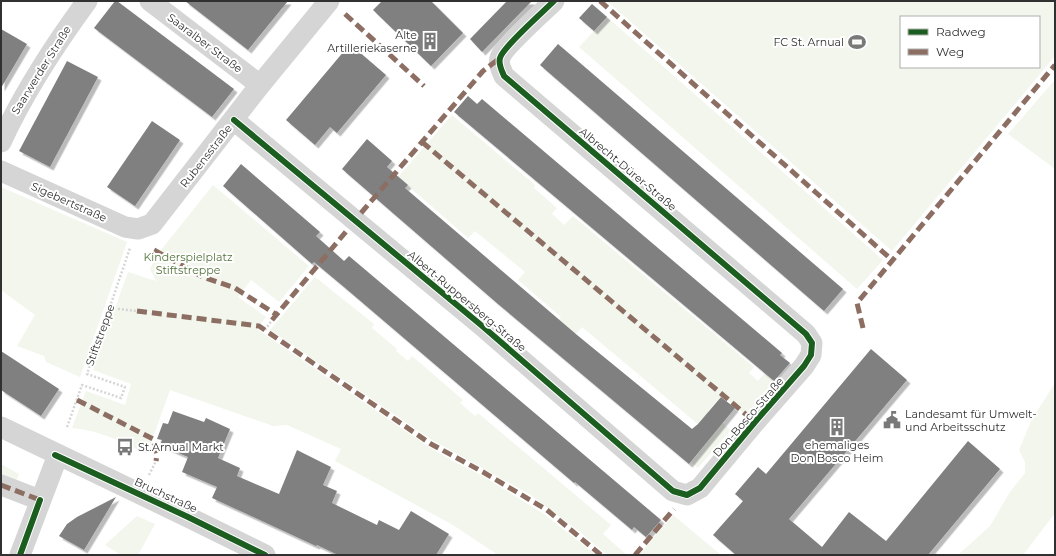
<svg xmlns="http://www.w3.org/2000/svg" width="1056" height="556" font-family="Montserrat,sans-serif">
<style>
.green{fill:#f2f6ed;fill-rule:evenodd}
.building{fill:#808080;filter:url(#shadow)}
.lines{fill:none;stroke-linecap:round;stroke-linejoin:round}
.path{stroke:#d5d5d5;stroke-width:2.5;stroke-dasharray:2 2;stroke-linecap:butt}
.minor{stroke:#d5d5d5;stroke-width:21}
.quiet{stroke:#8d6e63;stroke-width:5;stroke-dasharray:10 5;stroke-linecap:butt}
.cycleway-casing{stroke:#fff;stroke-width:8}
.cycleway{stroke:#1b5e20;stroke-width:6}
.labels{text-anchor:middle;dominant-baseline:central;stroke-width:4;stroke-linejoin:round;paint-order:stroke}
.poi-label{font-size:11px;fill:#313131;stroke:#fff;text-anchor:end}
.street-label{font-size:11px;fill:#313131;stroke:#fff}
.park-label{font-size:11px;fill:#537139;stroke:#fff}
</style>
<defs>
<filter id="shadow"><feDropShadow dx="3.5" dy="3.5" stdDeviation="0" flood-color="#0004"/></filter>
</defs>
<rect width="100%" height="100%" fill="#fff"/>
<g class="green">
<path d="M607,1H1055V56L892,251ZM901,17H1039V67H901Z"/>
<polygon points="607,17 883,260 857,289 579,47"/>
<polygon points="1055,75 1055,169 1008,134 1054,81"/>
<polygon points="452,115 535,185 534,188 557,208 552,214 564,225 573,216 754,367 749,373 758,381 765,373 774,381 746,415 722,395 708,411 731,430 698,468 691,462 712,436 582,327 558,354 541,341 561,317 518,280 525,272 475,231 468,238 398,177"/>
<path d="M213,185L309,266L279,302L251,280L238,297L266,317L257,329L429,447L453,461L481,475L544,514L596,555H498L453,525L335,461L341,449L287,425L273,426L170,390L147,454C122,442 99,430 72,428L86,391L125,405L131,384L93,370L128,272L156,281L150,269L157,255Z"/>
<polygon points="1,187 127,242 80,377 46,362 44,356 17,346 35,315 1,290"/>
<polygon points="315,277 374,324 372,328 397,349 396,351 408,361 412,356 463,400 460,403 475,416 478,413 611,525 603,534 627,555 607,555 580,532 529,494 432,440 270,330"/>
<polygon points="1055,383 1055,513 1023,555 958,555 990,526 1010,492 1025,473 1025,462 1019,450 1032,419"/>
<polygon points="1,464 19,474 15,483 1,478"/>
<polygon points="673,515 721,555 639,555"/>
<polygon points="137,516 155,524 138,555 121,555 105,545"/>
</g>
<g class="building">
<polygon points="115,1 117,1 234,89 212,117 94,28"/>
<polygon points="185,1 288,1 248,50"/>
<polygon points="382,1 431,1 463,33 431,66 373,10"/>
<polygon points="507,1 532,1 482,52 470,39"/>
<polygon points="592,4 607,17 594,31 579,18"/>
<polygon points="1,29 27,44 1,88"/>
<polygon points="350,44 386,75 337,133 330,127 315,145 286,120"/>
<polygon points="558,44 843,289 824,311 540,65"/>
<polygon points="67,61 98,77 50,167 19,151"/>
<polygon points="468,96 477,104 482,99 782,353 780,355 790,363 774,381 454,112"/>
<polygon points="152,121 180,140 135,206 107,187"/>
<polygon points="367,139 392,161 387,167 408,185 405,188 577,335 692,429 698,424 721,397 735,408 689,464 498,304 342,169"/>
<polygon points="241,164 320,232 316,236 344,261 349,256 661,520 646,537 634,527 632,530 575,482 574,483 344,287 314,262 312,264 223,186"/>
<polygon points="871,349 907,380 789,519 822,547 849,512 886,541 968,441 1000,469 928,555 736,555 713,535 743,501 735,494 758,467 766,474"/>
<polygon points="1,351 59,389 41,416 1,390"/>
<polygon points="173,411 204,422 206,418 230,429 218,458 240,468 237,476 279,494 297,450 331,467 323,485 337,491 332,503 377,525 379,520 399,530 411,511 449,534 436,555 338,555 317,545 316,546 212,498 217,487 182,472 188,457 160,445 162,440 157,439 163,423 168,424"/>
<polygon points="116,497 84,550 59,536 67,524 77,517"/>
</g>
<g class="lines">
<g class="path">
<polyline points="110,308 137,311"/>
<polyline points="265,330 272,320"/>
<polyline points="67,427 82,385 121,398 125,387 87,374 130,248"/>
<polyline points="149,475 156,461"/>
</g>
<g class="minor">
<polyline points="150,1 260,85"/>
<path d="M234,120L481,325L673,491L687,495L700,488L755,422L804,366L811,355L812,343L806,334L504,76C502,71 498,64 500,58C503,47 544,11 554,1"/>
<path d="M1,142C24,92 54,46 87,1"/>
<polyline points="1,171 125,227 138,229 152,224 260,85 329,1"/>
<polyline points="1,427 188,517 265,555"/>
<polyline points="1,485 40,500"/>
<polyline points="20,555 58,455"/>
</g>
<g class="quiet">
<polyline points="600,1 892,260"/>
<polyline points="345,14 424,86"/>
<polyline points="422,142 755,422"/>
<polyline points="361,213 483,71 500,58"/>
<polyline points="154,250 203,277 235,288 277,315"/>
<polyline points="137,311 259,326 431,444 483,472 547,510 601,555"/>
<polyline points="272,320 349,228"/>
<polyline points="863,328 857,303 1055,65"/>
<polyline points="77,400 153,439 157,455 156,461"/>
<polyline points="1,485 40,500"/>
<polyline points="635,555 674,509"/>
</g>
<g class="cycleway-casing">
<g id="cycleway">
<path d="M234,120L481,325L673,491L687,495L700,488L755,422L804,366L811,355L812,343L806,334L504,76C502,71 498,64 500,58C503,47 544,11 554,1"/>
<polyline points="55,455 188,517 265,555"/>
<polyline points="20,555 40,500"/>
</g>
</g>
<use href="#cycleway" class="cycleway"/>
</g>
<defs>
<g id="building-bare" transform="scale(1.38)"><path d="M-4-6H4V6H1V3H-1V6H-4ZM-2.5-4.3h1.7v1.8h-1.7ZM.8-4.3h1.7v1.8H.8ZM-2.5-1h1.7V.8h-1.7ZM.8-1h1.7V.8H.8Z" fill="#797979" stroke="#fff" stroke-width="2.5" paint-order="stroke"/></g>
<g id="stadium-bare" transform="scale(1.38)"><path d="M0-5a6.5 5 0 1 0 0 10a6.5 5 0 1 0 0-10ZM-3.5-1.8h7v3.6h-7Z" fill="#797979" stroke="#fff" stroke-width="2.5" paint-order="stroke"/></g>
<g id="civic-bare" transform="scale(1.38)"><path d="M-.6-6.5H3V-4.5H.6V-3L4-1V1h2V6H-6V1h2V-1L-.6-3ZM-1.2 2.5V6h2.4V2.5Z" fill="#797979" stroke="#fff" stroke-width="2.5" paint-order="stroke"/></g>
<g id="bus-bare" transform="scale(1.38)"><path d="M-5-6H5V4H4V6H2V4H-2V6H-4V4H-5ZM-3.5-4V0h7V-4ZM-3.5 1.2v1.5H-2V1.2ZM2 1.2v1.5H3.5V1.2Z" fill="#797979" stroke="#fff" stroke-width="2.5" paint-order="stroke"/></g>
</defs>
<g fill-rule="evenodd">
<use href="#building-bare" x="430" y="41"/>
<use href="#stadium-bare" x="857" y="42"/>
<use href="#civic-bare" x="892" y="420"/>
<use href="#building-bare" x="837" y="427"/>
<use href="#bus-bare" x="125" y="447"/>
</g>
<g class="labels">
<g class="poi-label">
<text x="417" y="35">Alte<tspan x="417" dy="13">Artilleriekaserne</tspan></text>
<text x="844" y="42">FC St. Arnual</text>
<text x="905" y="414" text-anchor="start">Landesamt für Umwelt-<tspan x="905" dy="13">und Arbeitsschutz</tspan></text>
<text x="837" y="445" text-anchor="middle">ehemaliges<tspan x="837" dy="13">Don Bosco Heim</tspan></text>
<text x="138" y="447" text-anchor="start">St.Arnual Markt</text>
</g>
<g class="street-label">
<text transform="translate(205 43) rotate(37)">Saaralber Straße</text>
<text transform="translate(41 70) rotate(-58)">Saarwerder Straße</text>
<text transform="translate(206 156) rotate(-52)">Rubensstraße</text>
<text transform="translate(628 169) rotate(40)">Albrecht-Dürer-Straße</text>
<text transform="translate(69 202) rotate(24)">Sigebertstraße</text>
<text transform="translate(467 301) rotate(40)">Albert-Ruppersberg-Straße</text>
<text transform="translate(100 335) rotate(-70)">Stiftstreppe</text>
<text transform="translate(748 417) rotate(-49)">Don-Bosco-Straße</text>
<text transform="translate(166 495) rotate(25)">Bruchstraße</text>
</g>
<g class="park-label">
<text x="188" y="257">Kinderspielplatz<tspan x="188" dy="13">Stiftstreppe</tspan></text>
</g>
</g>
<rect width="1056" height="556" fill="none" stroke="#313131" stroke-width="4"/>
<rect x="900" y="16" width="140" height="52" fill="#ffffff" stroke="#adadad"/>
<rect x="908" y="29" width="20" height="6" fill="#1b5e20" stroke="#adadad"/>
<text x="936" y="36" font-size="12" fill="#313131">Radweg</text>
<rect x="908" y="49" width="20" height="6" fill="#8d6e63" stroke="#adadad"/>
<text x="936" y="56" font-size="12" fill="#313131">Weg</text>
</svg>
